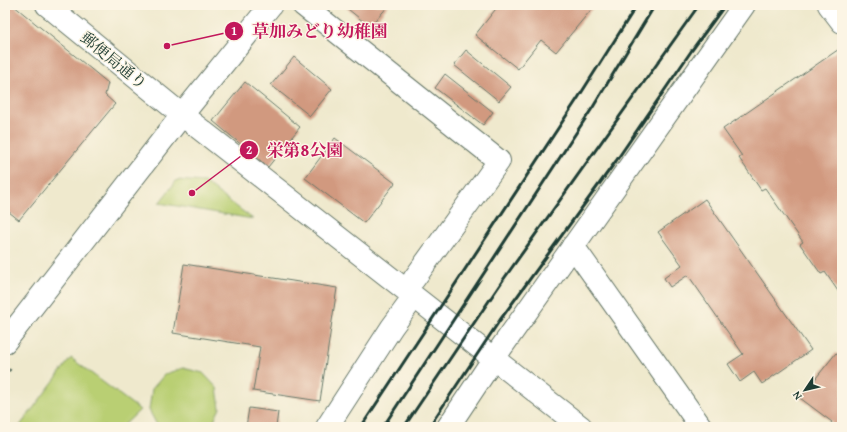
<svg xmlns="http://www.w3.org/2000/svg" width="847" height="432" font-family="'Gentium Book Plus','Noto Serif JP',serif">
<style>
.green{fill:#b9cf73;stroke:#6c8654}
.building{fill:#d1997f}
.lines{fill:none;stroke-linecap:round;stroke-linejoin:round}
.minor-casing{stroke:#68796a;stroke-width:24}
.path{stroke:#68796a;stroke-width:2.5;stroke-dasharray:3 3;stroke-linecap:butt}
.minor{stroke:#fff;stroke-width:22}
.rail{stroke:#1f3d34;stroke-width:3}
.labels{text-anchor:middle;dominant-baseline:central;stroke-width:3;stroke-linejoin:round;paint-order:stroke}
.street-label{font-size:16px;fill:#1f3d34;stroke:#fcf5e5}
.leader{fill:none;stroke:#c2185b;stroke-width:1.5}
.callout-dot{fill:#c2185b;stroke:#fcf5e5;stroke-width:1.5}
.mark-label{font-size:12px;text-anchor:middle;font-weight:bold;fill:#fff}
.callout-label{font-size:17px;text-anchor:middle;font-weight:bold;fill:#c2185b;stroke:#fcf5e5;stroke-width:3;stroke-linejoin:round;paint-order:stroke}
</style>
<rect width="100%" height="100%" fill="#fcf5e5"/>
<filter id="ink" filterUnits="userSpaceOnUse"><feTurbulence type="fractalNoise" baseFrequency=".025" numOctaves="2"/><feDisplacementMap in="SourceGraphic" scale="8" xChannelSelector="R" yChannelSelector="G"/><feConvolveMatrix kernelMatrix="1 2 1 2 8 2 1 2 1" color-interpolation-filters="sRGB"/></filter>
<filter id="wash" filterUnits="userSpaceOnUse"><feTurbulence type="fractalNoise" baseFrequency=".012" numOctaves="4" result="noise"/><feDisplacementMap in="SourceGraphic" scale="16" xChannelSelector="R" yChannelSelector="G"/><feGaussianBlur stdDeviation="0.9" result="paint"/><feColorMatrix in="noise" values="0 0 0 0 0 0 0 0 0 0 0 0 0 0 0 0 0 1.4 0 .05"/><feComposite in="paint" operator="in"/></filter>
<g filter="url(#wash)">
<rect width="100%" height="100%" fill="#efe9cd"/>
<g class="green">
<polygon points="177,180 204,182 253,219 159,203"/>
<polygon points="71,358 140,410 122,427 19,427"/>
<polygon points="183,368 203,373 217,388 220,408 211,427 158,427 149,410 152,389 165,374"/>
</g>
<g id="blocks">
<g class="building">
<polygon points="5,5 13,5 108,83 105,95 115,104 19,220 9,212 5,216"/>
<polygon points="343,5 389,5 370,27"/>
<polygon points="499,5 520,5 521,6 522,5 595,5 556,52 541,40 518,69 475,35"/>
<polygon points="842,47 842,297 825,272 821,274 800,244 803,242 765,188 761,190 739,158 742,156 723,129"/>
<polygon points="466,50 511,87 499,101 454,65"/>
<polygon points="294,57 332,89 310,116 271,85"/>
<polygon points="445,74 493,112 483,125 435,88"/>
<polygon points="245,82 300,127 268,167 213,121"/>
<polygon points="335,138 395,183 364,223 305,178"/>
<polygon points="705,199 811,350 762,384 754,372 740,382 728,364 743,354 688,275 670,287 664,278 682,265 658,232"/>
<polygon points="184,264 337,288 320,401 253,391 260,347 173,333"/>
<polygon points="836,353 842,357 842,427 828,427 832,422 800,398"/>
<polygon points="249,408 278,412 276,427 246,427"/>
</g>
</g>
</g>
<g filter="url(#ink)">
<use href="#blocks" fill-opacity="0" stroke="#68796a" stroke-width="1"/>
<g class="lines">
<g class="minor-casing">
<g id="minor">
<polyline points="47,5 182,115 581,427"/>
<polyline points="303,5 499,161 414,279"/>
<polyline points="829,5 842,22"/>
<polyline points="573,246 701,427"/>
<polyline points="5,342 182,115 271,5"/>
<polyline points="327,427 392,327 414,297"/>
<polyline points="448,427 494,358 744,5"/>
</g>
</g>
<polyline class="path" points="5,376 12,367"/>
<use href="#minor" class="minor"/>
<g class="rail">
<polyline points="361,427 578,98 637,5"/>
<polyline points="383,427 593,107 655,5"/>
<polyline points="404,427 503,280 699,5"/>
<polyline points="429,427 500,320 616,161 692,50 725,5"/>
</g>
</g>
</g>
<g class="labels">
<g class="street-label">
<text transform="translate(114 60) rotate(39)">郵便局通り</text>
</g>
</g>
<path class="leader" d="M167 46L234 31M192 193L249 150"/>
<g class="callout-dot">
<circle cx="167" cy="46" r="4"/>
<circle cx="192" cy="193" r="4"/>
<circle cx="234" cy="31" r="10"/>
<circle cx="249" cy="150" r="10"/>
</g>
<g class="mark-label">
<text x="234" y="35">1</text>
<text x="249" y="154">2</text>
</g>
<g class="callout-label">
<text x="320" y="37">草加みどり幼稚園</text>
<text x="305" y="156">栄第8公園</text>
</g>
<rect width="847" height="432" fill="none" stroke="#fcf5e5" stroke-width="20"/>
<g transform="translate(805 390) rotate(235)" stroke="#fcf5e5" stroke-width="3" paint-order="stroke">
<path d="M0-3L7 15L0 10L-7 15Z" fill="#1f3d34"/>
<text y="-6" font-size="11" font-weight="bold" text-anchor="middle" fill="#1f3d34">N</text>
</g>
</svg>
